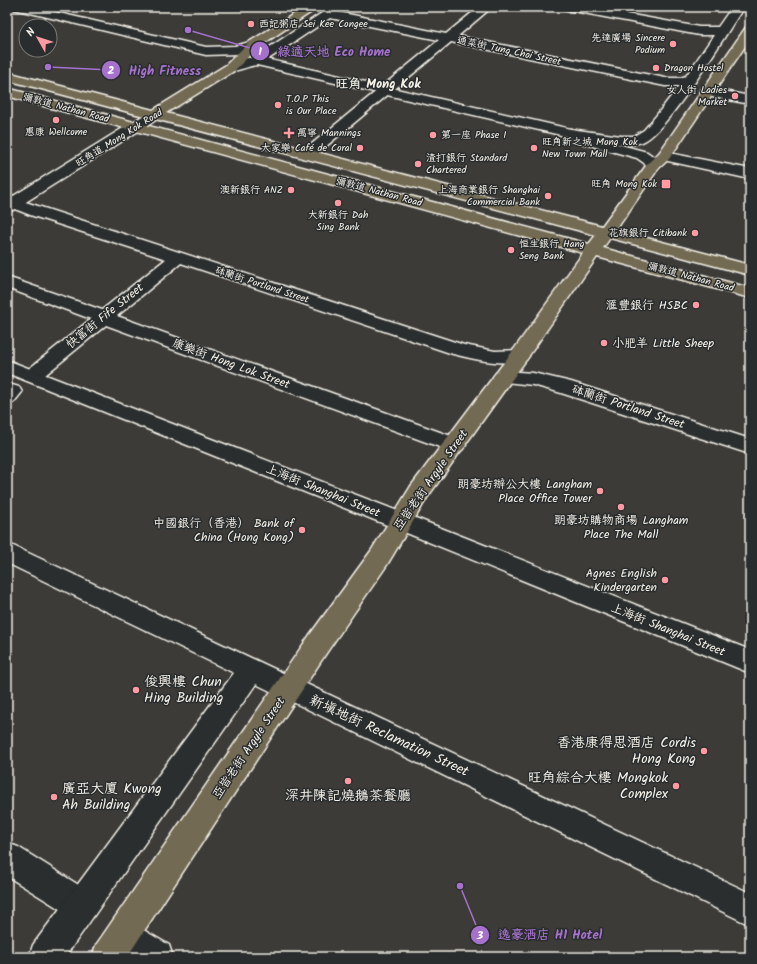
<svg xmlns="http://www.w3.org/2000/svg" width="757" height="964" font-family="Kalam,'LXGW WenKai TC',sans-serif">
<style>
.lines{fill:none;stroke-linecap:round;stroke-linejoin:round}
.street-casing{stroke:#f4f1e8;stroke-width:3}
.secondary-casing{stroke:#f4f1e8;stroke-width:3}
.primary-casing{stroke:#f4f1e8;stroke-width:3}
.street{fill:#2a2d2e;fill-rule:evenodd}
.secondary{fill:#2a2d2e;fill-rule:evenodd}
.primary{fill:#736b52;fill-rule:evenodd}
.poi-dot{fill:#ff9aa2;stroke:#2a2d2e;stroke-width:1.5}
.labels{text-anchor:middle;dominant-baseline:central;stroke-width:3;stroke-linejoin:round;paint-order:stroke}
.far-poi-label{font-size:10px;fill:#f4f1e8;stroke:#2a2d2e;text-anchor:start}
.far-street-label{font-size:10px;fill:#f4f1e8;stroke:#2a2d2e}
.poi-label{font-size:12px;fill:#f4f1e8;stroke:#2a2d2e;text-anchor:end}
.street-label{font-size:12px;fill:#f4f1e8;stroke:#2a2d2e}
.far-district-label{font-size:13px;font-weight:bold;fill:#f4f1e8;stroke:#2a2d2e}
.near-poi-label{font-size:14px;fill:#f4f1e8;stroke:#2a2d2e;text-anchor:start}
.near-street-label{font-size:14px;fill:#f4f1e8;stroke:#2a2d2e}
.leader{fill:none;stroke:#a571cd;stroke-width:1.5}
.callout-dot{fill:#a571cd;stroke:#2a2d2e;stroke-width:1.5}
.mark-label{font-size:12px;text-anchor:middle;font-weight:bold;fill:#fff}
.callout-label{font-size:13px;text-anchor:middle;font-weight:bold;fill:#a571cd;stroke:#2a2d2e;stroke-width:3;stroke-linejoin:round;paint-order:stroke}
</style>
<rect width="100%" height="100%" fill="#3c3b38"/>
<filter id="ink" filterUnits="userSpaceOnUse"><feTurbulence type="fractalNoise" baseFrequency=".025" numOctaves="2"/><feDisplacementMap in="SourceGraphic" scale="8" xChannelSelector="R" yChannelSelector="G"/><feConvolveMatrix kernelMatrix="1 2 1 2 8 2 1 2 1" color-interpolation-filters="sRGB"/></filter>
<g filter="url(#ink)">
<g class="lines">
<g class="street-casing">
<g id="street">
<polygon points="12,7 33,7 206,47 235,46 253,41 257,42 259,45 257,48 236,54 206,55 18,10 14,9"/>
<polygon points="280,7 303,7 310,9 312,11 310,13 306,14 282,9"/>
<path d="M331,7H345L338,12L446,34L479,7H492L458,36L665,78H680L686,76L714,35H699L568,10L564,9L562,7H587L699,27H718L732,7H744C726,33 667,134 642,142C625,148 609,142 591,139C584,138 577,138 570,137L565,136L563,133L565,130L570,129L621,136H634L644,130L656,116L679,86H665L451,42L312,158L307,159L302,158L300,155L302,152L439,40L330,18L261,64H253L251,61L253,58Z"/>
<polygon points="707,88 750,96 750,104 702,95 700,92 702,89"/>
<polygon points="664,152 750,169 750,179 659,159 657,156 659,153"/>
<path d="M7,196L464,345L495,351L519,350L526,352L529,356L526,360C502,366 477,360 453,354L181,263L117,316L462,440L466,445L462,450L455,452L448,450L106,325L39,380L32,382L25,380L22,376L25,372L91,319L7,288V277L102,310L166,259L33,216L7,206Z"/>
<polygon points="503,371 533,373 571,382 750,439 750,454 558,392 533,385 496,381 493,377 496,373"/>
<polygon points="12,385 19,387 22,392 14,402 7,404 7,387"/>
<polygon points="7,843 18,847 93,894 98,905 93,916 82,921 71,916 7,876"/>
<polygon points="122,919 133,924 169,945 173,957 127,957 111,946 106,935 111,924"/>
</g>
</g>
<g class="secondary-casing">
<g id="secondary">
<path d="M257,57L575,130L591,137L647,152L654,157L660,166L658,169L653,170L648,169L644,163L637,158L581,143L565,136L257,65C247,66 235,73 226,71L224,68C230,60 247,58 257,57Z"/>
<polygon points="154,111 159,112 161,115 159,118 13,210 7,212 7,200 149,112"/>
<polygon points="7,360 408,515 750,650 750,673 392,527 7,373"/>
<polygon points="7,543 750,893 750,925 256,684 65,957 29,957 33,945 234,673 7,563"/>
</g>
</g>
<g class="primary-casing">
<polygon id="primary" points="305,7 319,7 257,48 234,71 166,113 602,226 648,163 659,153 746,27 750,26 750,39 669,159 658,169 616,230 750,265 750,275 610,238 603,248 750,288 750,298 597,257 526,360 427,498 387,565 327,652 127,957 92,957 96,945 309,636 371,551 411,486 512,352 583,253 7,96 7,88 589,244 596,235 7,80 7,72 153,110 226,65 249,42"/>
</g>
<use href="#street" class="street"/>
<use href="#secondary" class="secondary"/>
<use href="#primary" class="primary"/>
</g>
</g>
<g class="poi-dot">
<circle cx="251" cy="24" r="4"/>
<circle cx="673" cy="44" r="4"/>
<circle cx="656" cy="68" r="4"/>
<circle cx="735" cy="96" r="4"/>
<circle cx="278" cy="105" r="4"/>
<circle cx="56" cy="120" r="4"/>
<path d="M287 127h4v4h4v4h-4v4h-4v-4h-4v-4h4z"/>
<circle cx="433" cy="135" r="4"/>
<circle cx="360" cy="148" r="4"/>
<circle cx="534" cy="148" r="4"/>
<circle cx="418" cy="164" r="4"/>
<rect x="661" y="179" width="10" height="10" rx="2"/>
<circle cx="291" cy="190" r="4"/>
<circle cx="548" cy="196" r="4"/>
<circle cx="338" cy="203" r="4"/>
<circle cx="695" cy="233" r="4"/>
<circle cx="511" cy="250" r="4"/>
<circle cx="696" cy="305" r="4"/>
<circle cx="604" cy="343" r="4"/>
<circle cx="600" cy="491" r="4"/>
<circle cx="621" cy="507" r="4"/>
<circle cx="302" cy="530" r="4"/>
<circle cx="665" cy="580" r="4"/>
<circle cx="136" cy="690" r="4"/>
<circle cx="704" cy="751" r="4"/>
<circle cx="348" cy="781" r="4"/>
<circle cx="676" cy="786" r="4"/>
<circle cx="54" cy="797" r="4"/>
</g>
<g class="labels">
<g class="far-poi-label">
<text x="259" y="24">西記粥店 Sei Kee Congee</text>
<text x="665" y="38" text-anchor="end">先達廣場 Sincere<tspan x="665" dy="12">Podium</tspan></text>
<text x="664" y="68">Dragon Hostel</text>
<text x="727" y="90" text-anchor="end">女人街 Ladies<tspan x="727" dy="12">Market</tspan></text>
<text x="286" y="99">T.O.P This<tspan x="286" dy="12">is Our Place</tspan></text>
<text x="56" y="132" text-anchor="middle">惠康 Wellcome</text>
<text x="297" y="133">萬寧 Mannings</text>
<text x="441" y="135">第一座 Phase I</text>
<text x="542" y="142">旺角新之城 Mong Kok<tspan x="542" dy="12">New Town Mall</tspan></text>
<text x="352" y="148" text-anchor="end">大家樂 Café de Coral</text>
<text x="426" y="158">渣打銀行 Standard<tspan x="426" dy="12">Chartered</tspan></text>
<text x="657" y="184" text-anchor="end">旺角 Mong Kok</text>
<text x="283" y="190" text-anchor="end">澳新銀行 ANZ</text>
<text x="540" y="190" text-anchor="end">上海商業銀行 Shanghai<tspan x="540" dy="12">Commercial Bank</tspan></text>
<text x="338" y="215" text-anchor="middle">大新銀行 Dah<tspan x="338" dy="12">Sing Bank</tspan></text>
<text x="687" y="233" text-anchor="end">花旗銀行 Citibank</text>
<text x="519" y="244">恒生銀行 Hang<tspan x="519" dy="12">Seng Bank</tspan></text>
</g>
<g class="far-street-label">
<text transform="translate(509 51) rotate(12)">通菜街 Tung Choi Street</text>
<text transform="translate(66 108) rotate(15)">彌敦道 Nathan Road</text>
<text transform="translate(119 138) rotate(-32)">旺角道 Mong Kok Road</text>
<text transform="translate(379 192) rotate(15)">彌敦道 Nathan Road</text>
<text transform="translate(691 277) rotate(15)">彌敦道 Nathan Road</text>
<text transform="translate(262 285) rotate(18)">砵蘭街 Portland Street</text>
</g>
<g class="poi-label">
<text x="688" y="305">滙豐銀行 HSBC</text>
<text x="612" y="343" text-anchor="start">小肥羊 Little Sheep</text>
<text x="592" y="484">朗豪坊辦公大樓 Langham<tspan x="592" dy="14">Place Office Tower</tspan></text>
<text x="621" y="520" text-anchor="middle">朗豪坊購物商場 Langham<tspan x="621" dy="14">Place The Mall</tspan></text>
<text x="294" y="523">中國銀行（香港） Bank of<tspan x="294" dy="14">China (Hong Kong)</tspan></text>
<text x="657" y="573">Agnes English<tspan x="657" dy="14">Kindergarten</tspan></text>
</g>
<g class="street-label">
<text transform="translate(105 316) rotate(-39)">快富街 Fife Street</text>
<text transform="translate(231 364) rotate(20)">康樂街 Hong Lok Street</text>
<text transform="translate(628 407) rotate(18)">砵蘭街 Portland Street</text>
<text transform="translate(431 480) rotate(-55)">亞皆老街 Argyle Street</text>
<text transform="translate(323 491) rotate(22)">上海街 Shanghai Street</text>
<text transform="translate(668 630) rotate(22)">上海街 Shanghai Street</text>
<text transform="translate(249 748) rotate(-56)">亞皆老街 Argyle Street</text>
</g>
<g class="far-district-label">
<text x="378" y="84">旺角 Mong Kok</text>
</g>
<g class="near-poi-label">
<text x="144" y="682">俊興樓 Chun<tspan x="144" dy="16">Hing Building</tspan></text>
<text x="696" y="743" text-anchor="end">香港康得思酒店 Cordis<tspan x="696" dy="16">Hong Kong</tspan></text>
<text x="668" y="778" text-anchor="end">旺角綜合大樓 Mongkok<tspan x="668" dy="16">Complex</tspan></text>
<text x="62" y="789">廣亞大廈 Kwong<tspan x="62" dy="16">Ah Building</tspan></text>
<text x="348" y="796" text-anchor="middle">深井陳記燒鵝茶餐廳</text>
</g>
<g class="near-street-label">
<text transform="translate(389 736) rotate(25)">新填地街 Reclamation Street</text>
</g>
</g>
<path class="leader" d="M188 30L260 51M48 67L111 70M460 886L480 935"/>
<g class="callout-dot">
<circle cx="188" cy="30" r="4"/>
<circle cx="48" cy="67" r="4"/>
<circle cx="460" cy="886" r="4"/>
<circle cx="260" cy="51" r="10"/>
<circle cx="111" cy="70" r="10"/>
<circle cx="480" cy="935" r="10"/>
</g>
<g class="mark-label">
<text x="260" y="55">1</text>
<text x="111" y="74">2</text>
<text x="480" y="939">3</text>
</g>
<g class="callout-label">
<text x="334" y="56">綠適天地 Eco Home</text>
<text x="165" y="75">High Fitness</text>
<text x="550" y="939">逸豪洒店 H1 Hotel</text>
</g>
<rect width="757" height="964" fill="none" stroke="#2a2d2e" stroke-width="24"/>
<rect x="12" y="12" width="733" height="940" fill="none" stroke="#f4f1e8" stroke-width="1.5" filter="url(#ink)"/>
<g transform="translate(38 38) rotate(309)"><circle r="19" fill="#2a2d2e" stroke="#7b7b78"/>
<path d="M0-3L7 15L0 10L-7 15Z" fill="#ff9aa2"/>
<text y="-6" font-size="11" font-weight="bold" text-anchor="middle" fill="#f4f1e8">N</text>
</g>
</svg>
